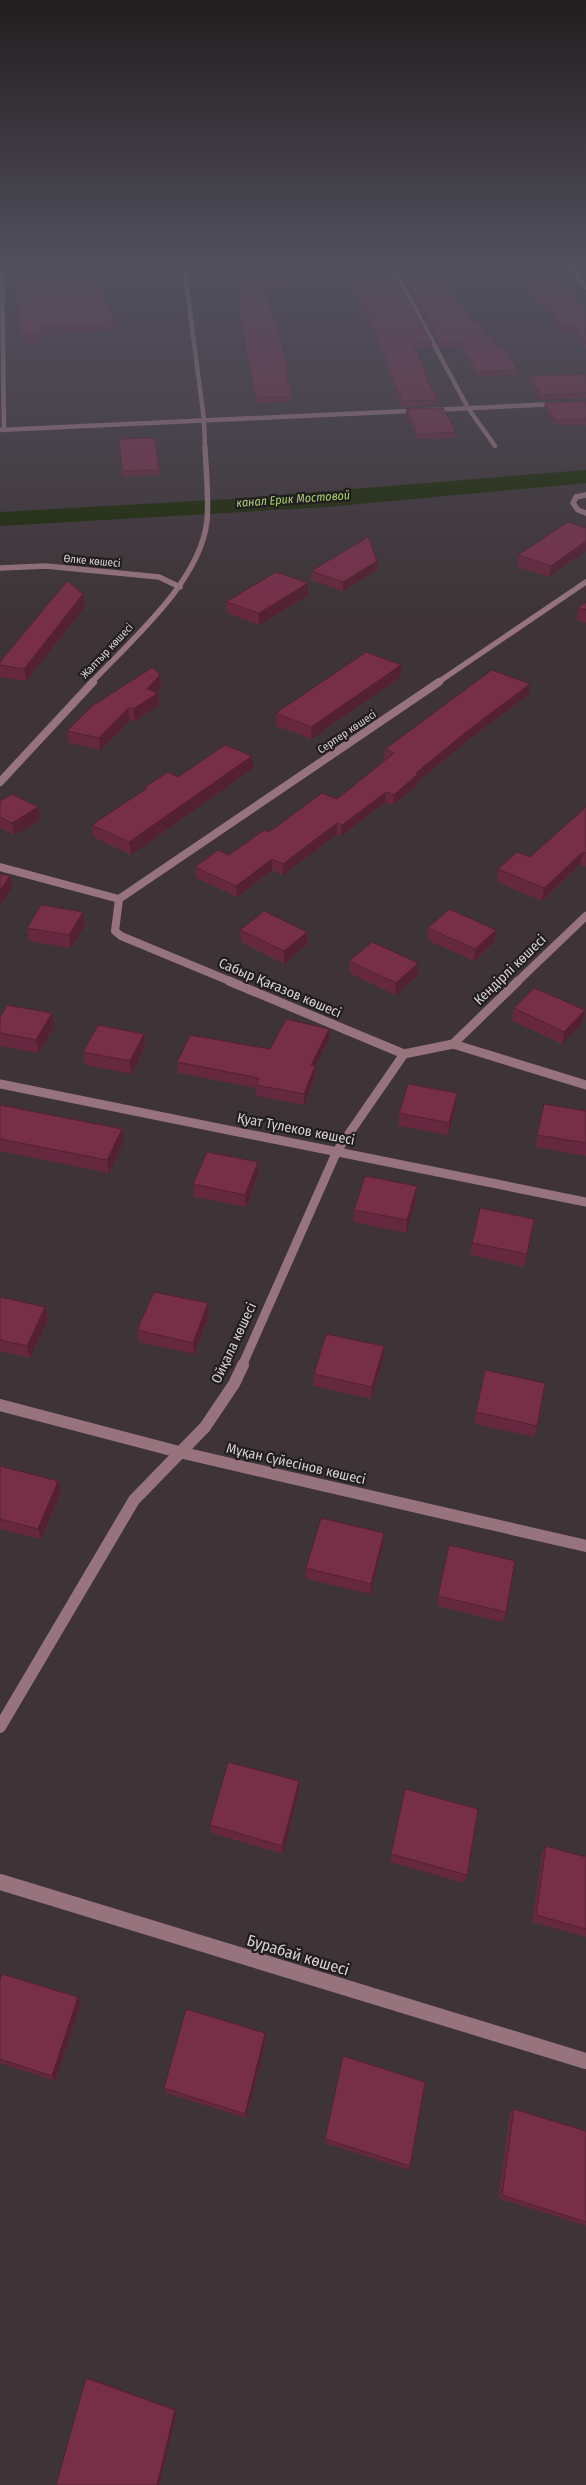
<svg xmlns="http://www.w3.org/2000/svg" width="586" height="2485" font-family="'Fira Sans Condensed',sans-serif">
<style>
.water{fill:#1a2903}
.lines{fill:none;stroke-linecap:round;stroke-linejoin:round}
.minor-far5{stroke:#97737d;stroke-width:4.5}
.minor-far4{stroke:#97737d;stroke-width:5.5}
.minor-far3{stroke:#97737d;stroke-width:8}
.minor-far2{stroke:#97737d;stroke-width:9}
.minor-far1{stroke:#97737d;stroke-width:12}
.minor{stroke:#97737d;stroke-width:16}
.wall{fill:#66283e}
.shaded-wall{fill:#532132}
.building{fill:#772f48;stroke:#532132}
.labels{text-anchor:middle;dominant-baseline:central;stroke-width:4.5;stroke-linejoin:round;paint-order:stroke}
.far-street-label{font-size:11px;fill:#d8d2d3;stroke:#221d1e}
.far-water-label{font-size:12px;font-style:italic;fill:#a9d270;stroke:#221d1e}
.street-label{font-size:14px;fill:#d8d2d3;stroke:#221d1e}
.near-street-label{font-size:16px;fill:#d8d2d3;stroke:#221d1e}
</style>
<rect width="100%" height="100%" fill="#3e3437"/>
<polygon class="water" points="586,470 586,483 327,507 0,526 0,512 231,499"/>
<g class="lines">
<g class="minor-far5">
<polyline points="2,266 4,430"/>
<polyline points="184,266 204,420 205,449"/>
<polyline points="392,266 468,408 495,446"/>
<polyline points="569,266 586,287"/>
<polyline points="0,430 558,404"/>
</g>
<g class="minor-far4">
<polyline points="586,495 576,497 573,503 578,510 586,513"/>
<polyline points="0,568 46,566 159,577 180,587"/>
<path d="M91,683C132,639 200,582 207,521C209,497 206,471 205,448"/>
<polyline points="437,683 586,582"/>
</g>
<g class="minor-far3">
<polyline points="0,782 93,682"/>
<polyline points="0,867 119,899 115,931 121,936 232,982"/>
<polyline points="119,899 439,682"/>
<polyline points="517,982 586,916"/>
</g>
<g class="minor-far2">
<polyline points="229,981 404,1054 453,1044 586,1085"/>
<polyline points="453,1044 518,981"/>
<polyline points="0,1084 586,1202"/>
<polyline points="242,1366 337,1151 404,1054"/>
</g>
<g class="minor-far1">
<polyline points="0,1405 179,1452 586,1546"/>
<polyline points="0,1727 134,1500 205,1427 234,1384 243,1365"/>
</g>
<polyline class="minor" points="0,1882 586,2061"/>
</g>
<g class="wall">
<polygon points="16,266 58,266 58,273 116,323 117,331 43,335 43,342 20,343"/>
<polygon points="231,266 290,266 295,283 295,287 265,288 289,374 289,379 288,379 292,396 292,402 256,403 239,318 239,313 241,313"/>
<polygon points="338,266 390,266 432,343 431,348 415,349 427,375 427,378 438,400 438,405 402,407 366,317 352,291 348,291"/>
<polygon points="397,266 553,266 586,312 586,349 585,349 573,332 561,333 546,309 541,310 524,284 517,284 509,271 441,273 472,322 485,336 499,348 517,370 517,375 477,377 459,347 440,347"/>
<polygon points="586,374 586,398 540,400 528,381 529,376"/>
<polygon points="586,401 586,425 554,425 544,408 545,403"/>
<polygon points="406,409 456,432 455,438 418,439 406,415"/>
<polygon points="159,470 159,475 122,477 122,471"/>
<polygon points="568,522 549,577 517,567 518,555"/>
<polygon points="377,561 377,570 343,591 311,580 311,571"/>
<polygon points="308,583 308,595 259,625 227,613 226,602"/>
<polygon points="586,602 586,623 576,620 578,608"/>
<polygon points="85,606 26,681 0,677 0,662"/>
<polygon points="160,675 161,687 156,692 159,705 135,721 130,720 100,750 69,743 67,731"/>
<polygon points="400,677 311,739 276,726 276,713"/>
<polygon points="530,684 529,694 469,739 417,782 417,785 393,805 385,802 341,836 337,834 283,875 272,870 237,897 196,878 195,867 229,855 269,832 337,799 385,760 384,760 385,749"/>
<polygon points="253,768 131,855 93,837 92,825 146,789 145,787 178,777"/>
<polygon points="0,801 38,807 40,820 14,835 0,828"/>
<polygon points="586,807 586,867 580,864 542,901 497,882 498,869 530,857"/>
<polygon points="83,912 85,925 71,948 29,941 27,928"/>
<polygon points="428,928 494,942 474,961 427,940"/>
<polygon points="240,930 307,932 307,944 284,964 241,942"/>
<polygon points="349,961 418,963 417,976 395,995 349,973"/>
<polygon points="514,1008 582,1023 562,1044 512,1021"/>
<polygon points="0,1017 54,1026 39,1053 0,1046"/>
<polygon points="144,1034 145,1046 131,1074 85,1065 83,1052"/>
<polygon points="329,1039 315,1067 315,1076 304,1105 256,1096 256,1088 178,1073 177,1062 270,1049"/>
<polygon points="457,1093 456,1105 448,1135 398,1126 399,1113"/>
<polygon points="544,1104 586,1111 586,1156 535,1147"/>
<polygon points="0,1105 122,1129 124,1141 109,1173 0,1151"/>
<polygon points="258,1174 246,1207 194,1197 193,1184"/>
<polygon points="416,1199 406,1233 353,1222 354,1210"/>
<polygon points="472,1243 527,1254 524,1267 470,1255"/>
<polygon points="0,1297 48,1319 30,1358 0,1351"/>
<polygon points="209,1315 194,1354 139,1342 137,1330"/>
<polygon points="383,1358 371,1399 313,1386 314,1374"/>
<polygon points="485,1370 537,1426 534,1437 474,1424"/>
<polygon points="0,1466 58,1481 61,1492 41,1539 0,1529"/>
<polygon points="383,1544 370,1594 306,1579 306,1568"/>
<polygon points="438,1596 506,1612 503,1622 437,1606"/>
<polygon points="299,1789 283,1854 211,1833 210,1825"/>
<polygon points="405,1789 467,1875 464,1883 390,1862"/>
<polygon points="546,1846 586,1857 586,1937 532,1922 542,1854"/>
<polygon points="0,1979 78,1997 81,2003 55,2081 0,2063"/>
<polygon points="266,2038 246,2118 166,2093 164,2088"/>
<polygon points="514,2109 586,2131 586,2226 498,2198 510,2113"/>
<polygon points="325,2139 410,2166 408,2170 325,2143"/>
</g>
<g class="shaded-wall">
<polygon points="586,541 586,551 549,577 551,566"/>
<polygon points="377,561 377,570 343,591 343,582"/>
<polygon points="308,583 308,595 259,625 259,613"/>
<polygon points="83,594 85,606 26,681 24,669"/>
<polygon points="401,665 400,677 311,739 311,727"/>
<polygon points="160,675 161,687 151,697 158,693 159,705 135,721 133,709 147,689"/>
<polygon points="530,684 529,694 469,739 417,782 417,785 393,805 394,795 416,773 471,728"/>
<polygon points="128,708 130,720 100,750 99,738"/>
<polygon points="252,756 253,768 131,855 129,842"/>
<polygon points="386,792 385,802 341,836 342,825"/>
<polygon points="38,807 40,820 14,835 12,823"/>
<polygon points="337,823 337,834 283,875 283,864"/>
<polygon points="583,852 580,864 542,901 544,888"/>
<polygon points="272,859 272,870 237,897 236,886"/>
<polygon points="10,876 12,888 0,906 0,890"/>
<polygon points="83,912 85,925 71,948 69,935"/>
<polygon points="496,930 494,942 474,961 475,949"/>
<polygon points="307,932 307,944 284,964 284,951"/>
<polygon points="418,963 417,976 395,995 396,983"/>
<polygon points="585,1010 582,1023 562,1044 564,1032"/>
<polygon points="52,1013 54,1026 39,1053 36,1040"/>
<polygon points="329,1029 329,1039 315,1067 315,1076 304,1105 304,1094 311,1065"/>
<polygon points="144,1034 145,1046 131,1074 130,1061"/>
<polygon points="457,1093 456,1105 448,1135 449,1123"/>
<polygon points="122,1129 124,1141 109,1173 107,1160"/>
<polygon points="258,1162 258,1174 246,1207 245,1195"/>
<polygon points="417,1186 416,1199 406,1233 407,1220"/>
<polygon points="208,1303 209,1315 194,1354 193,1343"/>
<polygon points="45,1307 48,1319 30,1358 27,1346"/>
<polygon points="384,1346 383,1358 371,1399 372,1387"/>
<polygon points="58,1481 61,1492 41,1539 38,1529"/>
<polygon points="384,1533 383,1544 370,1594 371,1584"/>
<polygon points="299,1781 299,1789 283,1854 282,1846"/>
<polygon points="78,1997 81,2003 55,2081 52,2076"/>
<polygon points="265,2033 266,2038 246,2118 245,2114"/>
<polygon points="86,2378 89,2378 177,2410 159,2485 157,2485"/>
</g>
<g class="building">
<polygon points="16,266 57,266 57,273 93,272 116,323 42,326 42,333 19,334"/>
<polygon points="232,266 290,266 295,283 264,283 289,374 286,374 292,396 256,398 239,313 242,313"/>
<polygon points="340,266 390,266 432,343 413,344 427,375 425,375 438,400 402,401 367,312 352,286 348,287"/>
<polygon points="399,266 553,266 586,312 586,344 574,327 562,328 546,304 541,305 525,279 517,279 509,267 438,269 472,322 478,322 485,336 491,336 499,348 505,348 517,370 478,372 459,341 441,342"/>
<polygon points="586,374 586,393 540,395 529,376"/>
<polygon points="586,401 586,420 555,420 545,403"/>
<polygon points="443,408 456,432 418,434 406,409"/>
<polygon points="155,438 159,470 122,471 119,439"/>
<polygon points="568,522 586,528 586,541 551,566 518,555"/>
<polygon points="368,537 377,561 343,582 311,571"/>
<polygon points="276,572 308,583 259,613 226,602"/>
<polygon points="67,581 83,594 24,669 0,665 0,662"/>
<polygon points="586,602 586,610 578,608"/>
<polygon points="366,652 401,665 311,727 276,713"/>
<polygon points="153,667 160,675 147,689 158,693 133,709 128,708 99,738 67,731 92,706"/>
<polygon points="492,670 530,684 471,728 416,773 418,774 394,795 386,792 342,825 337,823 283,864 272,859 236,886 195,867 218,850 229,855 264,830 269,832 322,793 337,799 394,753 385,749"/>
<polygon points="225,745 252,756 129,842 92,825 147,788 145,787 168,772 178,777"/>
<polygon points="12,794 38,807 12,823 0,817 0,801"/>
<polygon points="586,807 586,853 583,852 544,888 498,869 517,852 530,857"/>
<polygon points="0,874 10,876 0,890"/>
<polygon points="41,905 83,912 69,935 27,928"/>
<polygon points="449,909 496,930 475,949 428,928"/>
<polygon points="264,911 307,932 284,951 240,930"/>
<polygon points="372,942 418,963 396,983 349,961"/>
<polygon points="534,988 585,1010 564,1032 514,1008"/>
<polygon points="7,1005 52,1013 36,1040 0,1033 0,1017"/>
<polygon points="286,1019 329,1029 311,1065 315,1066 304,1094 256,1085 259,1078 177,1062 190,1035 270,1049"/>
<polygon points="98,1025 144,1034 130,1061 83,1052"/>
<polygon points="408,1084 457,1093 449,1123 399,1113"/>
<polygon points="544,1104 586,1111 586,1143 537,1135"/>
<polygon points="0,1105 122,1129 107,1160 0,1139"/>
<polygon points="207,1152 258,1162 245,1195 193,1184"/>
<polygon points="365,1176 417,1186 407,1220 354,1210"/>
<polygon points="480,1208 534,1219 527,1254 472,1243"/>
<polygon points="154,1292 208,1303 193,1343 137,1330"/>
<polygon points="0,1297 45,1307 27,1346 0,1340"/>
<polygon points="326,1334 384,1346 372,1387 314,1374"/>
<polygon points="485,1370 545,1383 537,1426 476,1412"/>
<polygon points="0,1466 58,1481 38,1529 0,1519"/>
<polygon points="321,1518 384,1533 371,1584 306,1568"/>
<polygon points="449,1545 515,1561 506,1612 438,1596"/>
<polygon points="228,1762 299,1781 282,1846 210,1825"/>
<polygon points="405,1789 478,1809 467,1875 391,1854"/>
<polygon points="546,1846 586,1857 586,1929 536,1915"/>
<polygon points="2,1974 78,1997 52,2076 0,2059 0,1979"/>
<polygon points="186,2009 265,2033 245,2114 164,2088"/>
<polygon points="343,2056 425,2082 410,2166 325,2139"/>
<polygon points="514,2109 586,2131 586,2222 502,2195"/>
<polygon points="86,2378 175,2410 157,2485 56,2485"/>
</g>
<linearGradient id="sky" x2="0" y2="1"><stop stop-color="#221d1e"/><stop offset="0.43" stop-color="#52505e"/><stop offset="1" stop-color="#52505e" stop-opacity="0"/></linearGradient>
<rect width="586" height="614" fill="url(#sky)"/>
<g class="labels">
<g class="far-street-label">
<text transform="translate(92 561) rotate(5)">Өлке көшесі</text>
<text transform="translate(107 651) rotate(-47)">Жалтыр көшесі</text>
<text transform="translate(347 732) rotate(-34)">Серпер көшесі</text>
</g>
<g class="far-water-label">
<text transform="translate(293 499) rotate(-4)">канал Ерик Мостовой</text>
</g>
<g class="street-label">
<text transform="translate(510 970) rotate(-44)">Кендірлі көшесі</text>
<text transform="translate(280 988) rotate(23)">Сабыр Қағазов көшесі</text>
<text transform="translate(296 1129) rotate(11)">Қуат Түлеков көшесі</text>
<text transform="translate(234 1343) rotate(-65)">Ойқала көшесі</text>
<text transform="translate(296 1464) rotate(13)">Мұқан Сүйесінов көшесі</text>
</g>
<g class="near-street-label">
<text transform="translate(298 1955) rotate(17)">Бурабай көшесi</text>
</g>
</g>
</svg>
